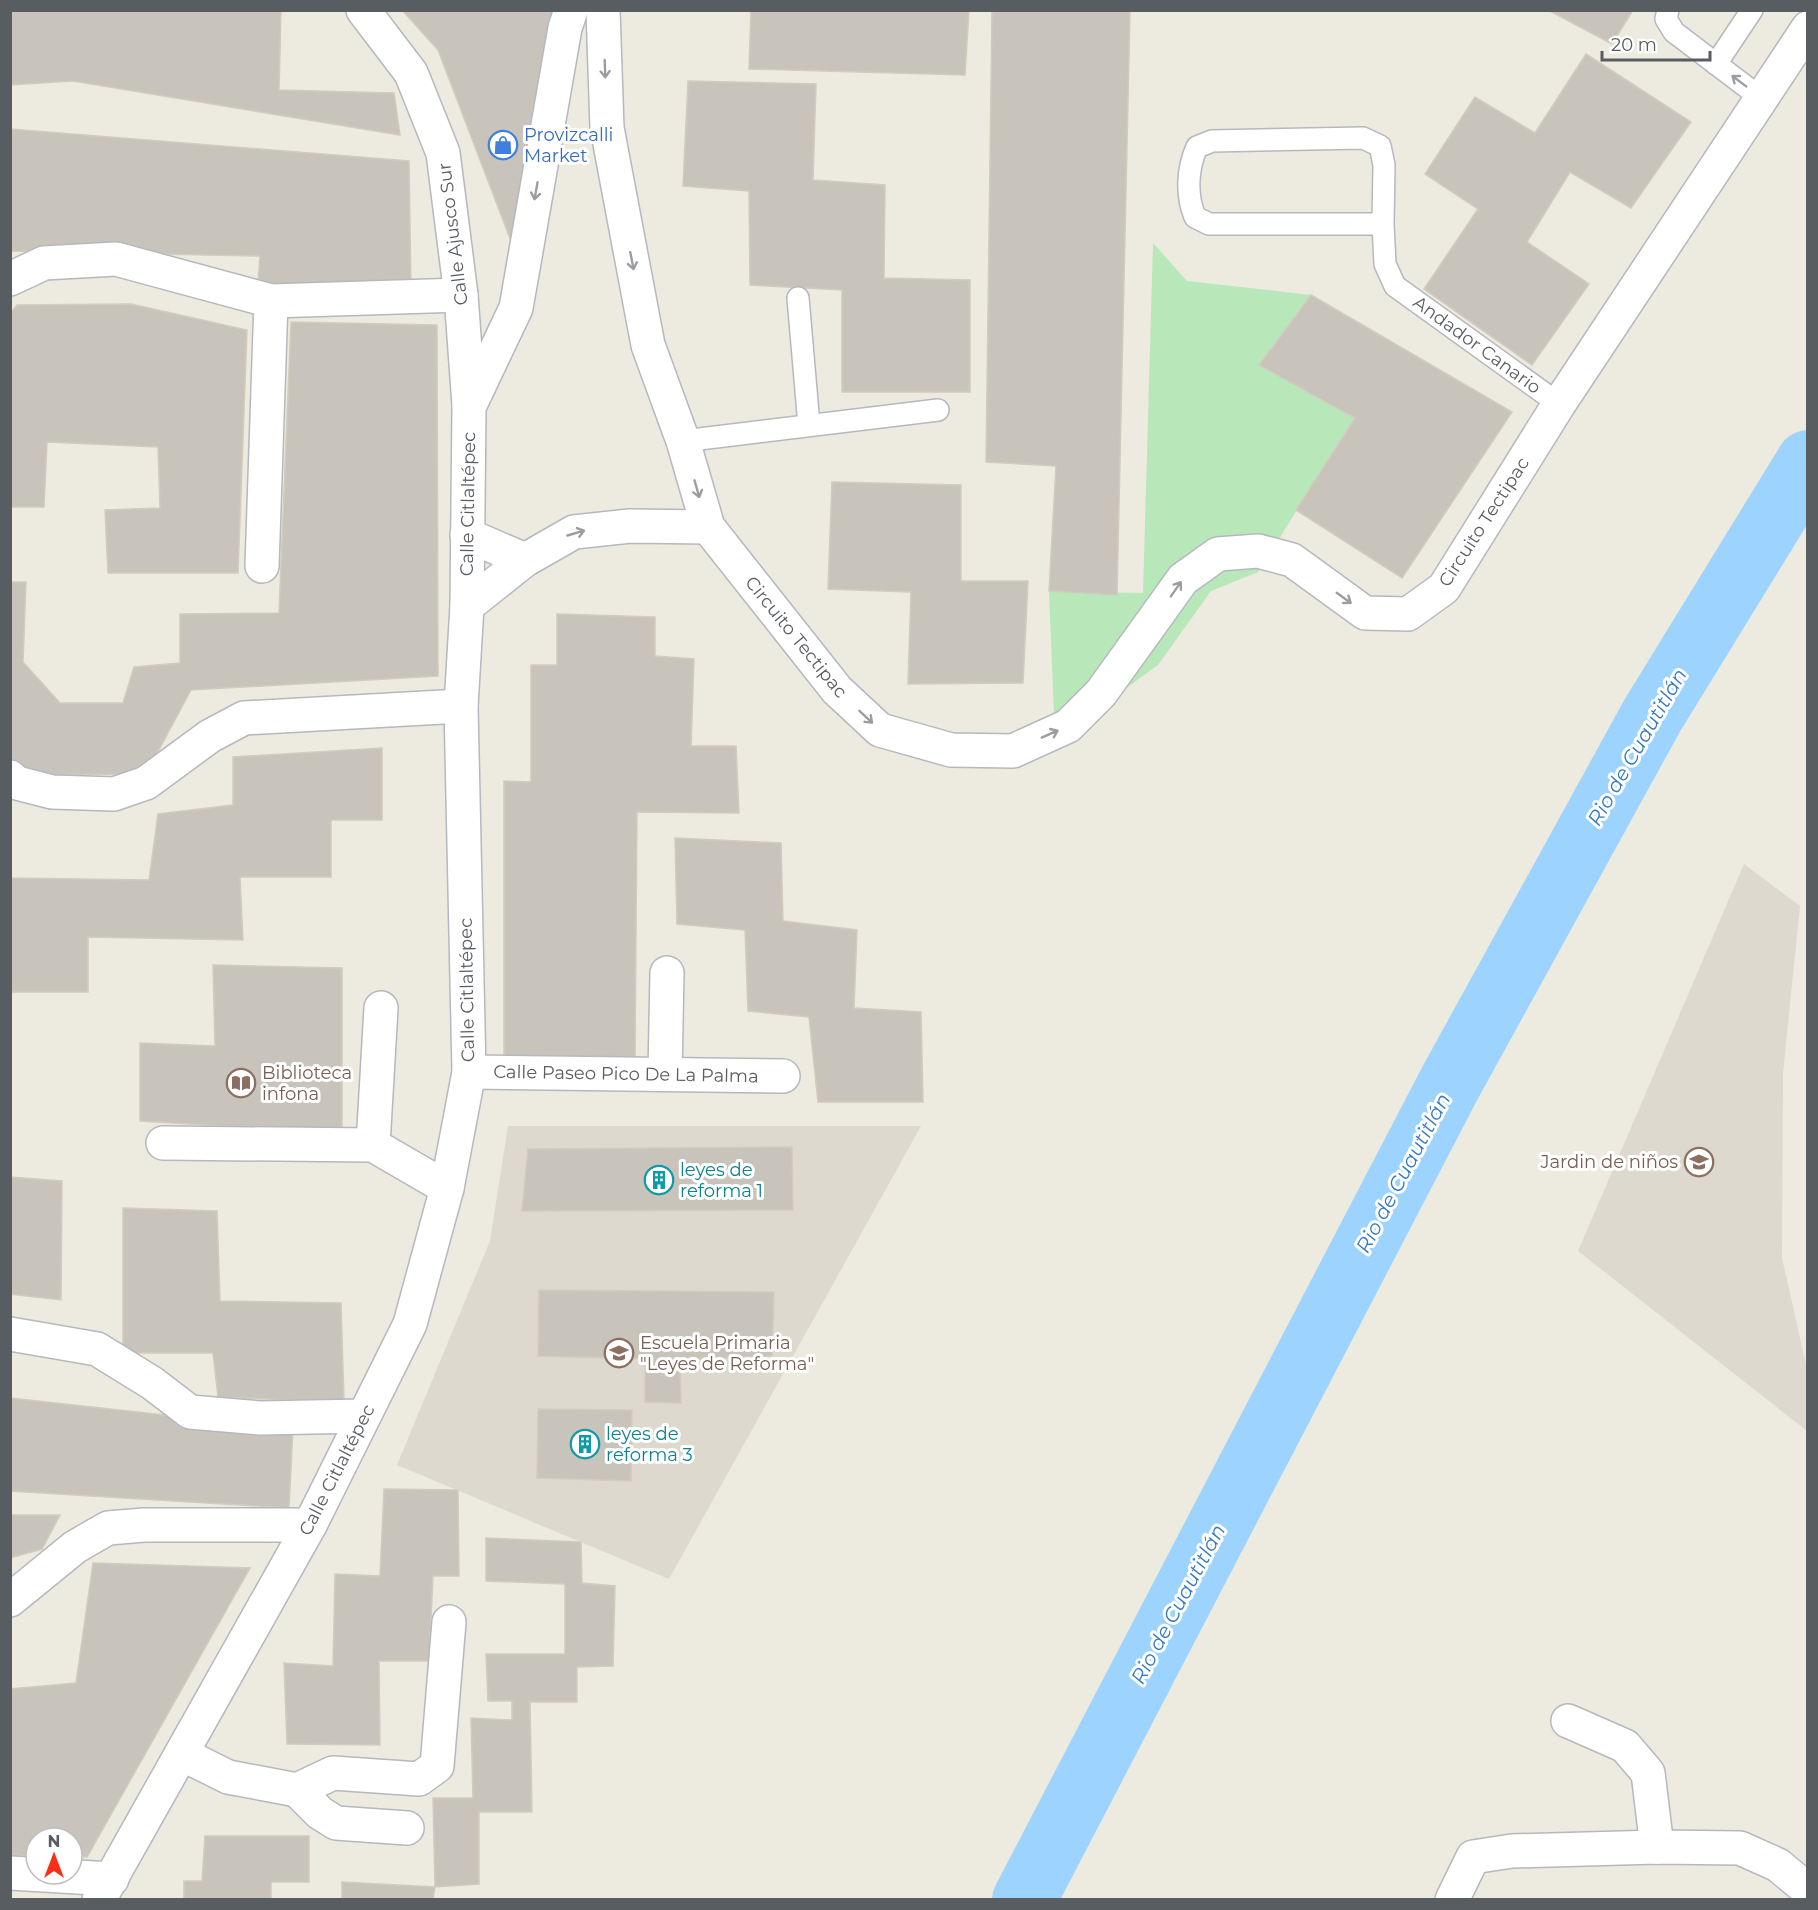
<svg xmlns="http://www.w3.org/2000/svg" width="1818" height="1910" font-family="Montserrat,sans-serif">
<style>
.education{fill:#ddd9ce}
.green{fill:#b8e8b9}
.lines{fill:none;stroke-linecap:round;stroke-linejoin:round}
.river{stroke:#9dd3ff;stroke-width:64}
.building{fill:#c8c4bc;stroke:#d2ccbd;stroke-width:1.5}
.service-casing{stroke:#b5b8be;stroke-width:24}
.minor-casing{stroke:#b5b8be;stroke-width:36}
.tertiary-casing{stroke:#b5b8be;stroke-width:36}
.service{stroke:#fff;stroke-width:21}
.minor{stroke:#fff;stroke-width:33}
.tertiary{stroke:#fff;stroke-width:33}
.oneway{stroke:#9b9ea1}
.labels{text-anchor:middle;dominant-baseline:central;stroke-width:6;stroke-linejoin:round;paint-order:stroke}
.shop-label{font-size:18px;fill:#366cbe;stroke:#fff;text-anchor:start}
.street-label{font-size:18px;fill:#585d62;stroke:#fff}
.education-label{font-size:18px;fill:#785e54;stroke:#fff;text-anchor:start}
.culture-label{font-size:18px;fill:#0d838f;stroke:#fff;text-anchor:start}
.water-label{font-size:20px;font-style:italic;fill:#3378c5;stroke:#fff}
</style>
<rect width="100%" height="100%" fill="#edeadf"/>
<g class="education">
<polygon points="1744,864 1800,906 1783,1073 1782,1258 1807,1369 1807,1431 1578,1251"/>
<polygon points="508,1126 921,1126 669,1579 397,1465 490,1241"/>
</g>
<polygon class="green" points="1153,243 1187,281 1311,295 1259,365 1355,418 1258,572 1211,591 1158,665 1055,740 1049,591 1143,593"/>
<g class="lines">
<polyline class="river" points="1024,1900 1450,1083 1652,716 1808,462"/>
</g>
<g class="building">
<polygon points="10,10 281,10 279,90 394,93 400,135 73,81 10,85"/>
<polygon points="402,10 560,10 511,241 438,50"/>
<polygon points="751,10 969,10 965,75 749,69"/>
<polygon points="992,10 1130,10 1117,595 1049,591 1056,466 986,462"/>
<polygon points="1548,10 1633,10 1612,44"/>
<polygon points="1586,54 1691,122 1631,208 1570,172 1527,242 1589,284 1532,365 1424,289 1478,209 1425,174 1475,97 1535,133"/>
<polygon points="688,81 816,84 813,180 885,185 884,278 970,280 970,392 842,392 842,290 750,285 749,191 683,186"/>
<polygon points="10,129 409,161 411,289 258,283 260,256 10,251"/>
<polygon points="1311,295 1512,412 1402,578 1296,510 1355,418 1259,365"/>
<polygon points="131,304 247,330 238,573 108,573 105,510 160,508 158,447 47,442 44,507 10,507 10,314 17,305"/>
<polygon points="291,322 437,325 438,676 191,690 146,774 32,775 10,760 10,582 26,582 23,662 60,703 123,703 134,667 180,663 180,614 279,613"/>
<polygon points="832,482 961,485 961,581 1028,581 1023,683 908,684 911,592 828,589"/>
<polygon points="557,614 655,617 655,656 694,659 691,746 736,746 739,813 637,812 635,1058 504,1057 504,781 531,782 531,665 557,665"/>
<polygon points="382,748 382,820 331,820 331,877 240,877 243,940 88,937 88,992 10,992 10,878 149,880 158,814 233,805 233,757"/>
<polygon points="675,838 781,843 783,921 857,930 854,1008 921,1012 923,1102 818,1102 809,1017 748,1011 745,930 677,924"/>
<polygon points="213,965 342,968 342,1133 140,1121 140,1043 215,1046"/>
<polygon points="792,1147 793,1210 522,1211 528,1149"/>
<polygon points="10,1177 62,1181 61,1300 10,1294"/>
<polygon points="123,1208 217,1211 220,1301 341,1303 344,1402 218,1397 213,1353 123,1353"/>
<polygon points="539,1290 774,1292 772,1356 680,1360 681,1403 645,1402 645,1359 538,1356"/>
<polygon points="10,1398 293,1429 289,1508 10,1491"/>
<polygon points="538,1409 632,1410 631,1481 537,1478"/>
<polygon points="384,1489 458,1490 459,1576 433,1576 429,1661 379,1661 380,1745 287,1744 284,1663 333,1666 335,1574 380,1576"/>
<polygon points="10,1515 60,1515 42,1549 10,1558"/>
<polygon points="486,1538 581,1542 582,1583 615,1586 613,1666 577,1667 577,1702 530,1702 532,1812 479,1812 479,1884 435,1887 433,1798 473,1798 471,1718 512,1720 512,1701 488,1701 486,1654 565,1654 565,1584 486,1581"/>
<polygon points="93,1563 250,1568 87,1857 72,1856 72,1838 36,1838 36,1856 10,1855 10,1689 76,1683"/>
<polygon points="205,1836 309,1836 309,1882 271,1882 271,1900 184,1900 184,1881 202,1881"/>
<polygon points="342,1882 435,1887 433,1900 342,1900"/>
</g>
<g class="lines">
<g class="service-casing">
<g id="service">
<polyline points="1668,10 1666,19 1674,32 1761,98"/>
<polyline points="1716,64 1752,10"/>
<path d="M1383,224H1209L1195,217C1186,195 1187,169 1197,147L1212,141L1363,138L1380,146L1384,165L1383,224L1385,264L1395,286L1559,404"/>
<polyline points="798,298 809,425"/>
<polyline points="683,441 938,410"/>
</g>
</g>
<g class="minor-casing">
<g id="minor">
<polyline points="363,10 411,73 443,153 461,295 469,405"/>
<polyline points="10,279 44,263 116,259 271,301 461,295"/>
<polyline points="467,535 525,560"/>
<polyline points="262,566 271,301"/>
<polyline points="467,606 525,560 574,532 630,526 708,527"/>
<polyline points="10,777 17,783 52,792 114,794 146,783 210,736 244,718 461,706"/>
<polyline points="469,1072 783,1076"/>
<polyline points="665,1074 667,973"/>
<polyline points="163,1143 373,1145 447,1188"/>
<polyline points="373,1145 381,1008"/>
<polyline points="10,1334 97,1349 152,1383 190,1412 260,1418 364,1416"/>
<polyline points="10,1600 75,1547 108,1528 144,1525 310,1525"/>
<polyline points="1568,1721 1625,1746 1648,1773 1657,1847"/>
<polyline points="182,1754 228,1777 297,1790 333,1773 419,1779 437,1766 449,1622"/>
<polyline points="297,1790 320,1813 336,1823 407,1828"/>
<polyline points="10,1873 112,1879"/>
<polyline points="99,1900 310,1525 410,1324 447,1188 469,1072 461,706 467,606 469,407 516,308 565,28 571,10"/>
<polyline points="1452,1900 1473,1857 1512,1851 1657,1847 1740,1848 1778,1865 1808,1890"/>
</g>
</g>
<g class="tertiary-casing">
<polyline id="tertiary" points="603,10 607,128 648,345 683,441 708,527 837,690 880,730 951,750 1013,751 1068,726 1101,693 1183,579 1218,554 1258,551 1292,560 1365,613 1408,614 1444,588 1559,404 1808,28"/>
</g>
<use href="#service" class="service"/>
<use href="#minor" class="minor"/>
<use href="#tertiary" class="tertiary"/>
</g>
<defs><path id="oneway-shaft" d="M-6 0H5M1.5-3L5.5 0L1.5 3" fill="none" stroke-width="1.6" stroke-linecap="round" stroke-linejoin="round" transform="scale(1.5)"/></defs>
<g class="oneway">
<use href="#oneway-shaft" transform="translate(605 69) rotate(88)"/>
<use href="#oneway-shaft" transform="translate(1739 81) rotate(-143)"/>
<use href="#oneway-shaft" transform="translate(536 191) rotate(100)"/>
<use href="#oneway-shaft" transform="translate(632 261) rotate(79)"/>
<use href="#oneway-shaft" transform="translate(697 489) rotate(74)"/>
<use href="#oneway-shaft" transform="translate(576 533) rotate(-16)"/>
<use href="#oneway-shaft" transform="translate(1176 589) rotate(-55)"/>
<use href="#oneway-shaft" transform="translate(1344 598) rotate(36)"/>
<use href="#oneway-shaft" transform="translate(866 717) rotate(43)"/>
<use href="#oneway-shaft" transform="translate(1050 734) rotate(-24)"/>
</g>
<defs>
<g id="shop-ring" transform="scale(1.5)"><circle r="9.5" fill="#fff" stroke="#3f7fe0" stroke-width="1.5"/><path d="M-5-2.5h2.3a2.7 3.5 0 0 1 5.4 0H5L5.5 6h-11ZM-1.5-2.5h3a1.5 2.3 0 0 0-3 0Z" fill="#3f7fe0"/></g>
<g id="library-ring" transform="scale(1.5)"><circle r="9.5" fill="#fff" stroke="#8d6e63" stroke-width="1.5"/><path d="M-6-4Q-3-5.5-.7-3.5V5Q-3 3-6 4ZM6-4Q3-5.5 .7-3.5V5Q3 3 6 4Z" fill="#8d6e63"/></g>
<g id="school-ring" transform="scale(1.5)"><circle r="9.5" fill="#fff" stroke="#8d6e63" stroke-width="1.5"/><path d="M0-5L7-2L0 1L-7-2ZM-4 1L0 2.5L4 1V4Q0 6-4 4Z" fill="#8d6e63"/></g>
<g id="building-ring" transform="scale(1.5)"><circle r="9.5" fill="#fff" stroke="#0f9aa8" stroke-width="1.5"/><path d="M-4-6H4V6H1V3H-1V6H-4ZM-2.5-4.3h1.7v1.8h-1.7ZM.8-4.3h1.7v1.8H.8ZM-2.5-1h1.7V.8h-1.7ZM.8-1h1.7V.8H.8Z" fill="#0f9aa8"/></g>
</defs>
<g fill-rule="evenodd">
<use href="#shop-ring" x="503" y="145"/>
<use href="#library-ring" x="241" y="1083"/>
<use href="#school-ring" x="1699" y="1162"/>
<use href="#building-ring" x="659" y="1180"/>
<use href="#school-ring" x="619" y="1353"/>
<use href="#building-ring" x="585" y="1444"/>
</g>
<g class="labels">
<g class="shop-label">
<text x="524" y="135">Provizcalli<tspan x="524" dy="21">Market</tspan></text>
</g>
<g class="street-label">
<text transform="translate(453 234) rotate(-97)">Calle Ajusco Sur</text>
<text transform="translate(1477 345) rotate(36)">Andador Canario</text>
<text transform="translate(468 504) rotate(-89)">Calle Citlaltépec</text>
<text transform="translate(1484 522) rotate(-57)">Circuito Tectipac</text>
<text transform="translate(796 637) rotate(51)">Circuito Tectipac</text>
<text transform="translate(467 990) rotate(-91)">Calle Citlaltépec</text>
<text transform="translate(626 1074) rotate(1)">Calle Paseo Pico De La Palma</text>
<text transform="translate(337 1470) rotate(-63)">Calle Citlaltépec</text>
</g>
<g class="education-label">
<text x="262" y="1073">Biblioteca<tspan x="262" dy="21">infona</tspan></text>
<text x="1678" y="1162" text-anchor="end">Jardin de niños</text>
<text x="640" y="1343">Escuela Primaria<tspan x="640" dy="21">"Leyes de Reforma"</tspan></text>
</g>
<g class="culture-label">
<text x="680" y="1170">leyes de<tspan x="680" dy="21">reforma 1</tspan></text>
<text x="606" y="1434">leyes de<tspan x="606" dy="21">reforma 3</tspan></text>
</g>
<g class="water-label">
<text transform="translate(1637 747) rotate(-60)">Rio de Cuautitlán</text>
<text transform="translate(1403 1173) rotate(-62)">Rio de Cuautitlán</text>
<text transform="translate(1178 1604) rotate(-62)">Rio de Cuautitlán</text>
</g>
</g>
<rect width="1818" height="1910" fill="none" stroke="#585d62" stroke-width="24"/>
<g transform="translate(54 1856)"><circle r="28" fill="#ffffff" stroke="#bcbec0" stroke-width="1.5"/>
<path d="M0-4.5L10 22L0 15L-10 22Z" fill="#fa2d18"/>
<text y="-9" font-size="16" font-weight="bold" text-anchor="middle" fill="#585d62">N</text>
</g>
<path d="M1602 51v9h108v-9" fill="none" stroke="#585d62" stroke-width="3"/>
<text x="1611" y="51" font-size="18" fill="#585d62" stroke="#ffffff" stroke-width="4.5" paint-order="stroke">20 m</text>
</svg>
